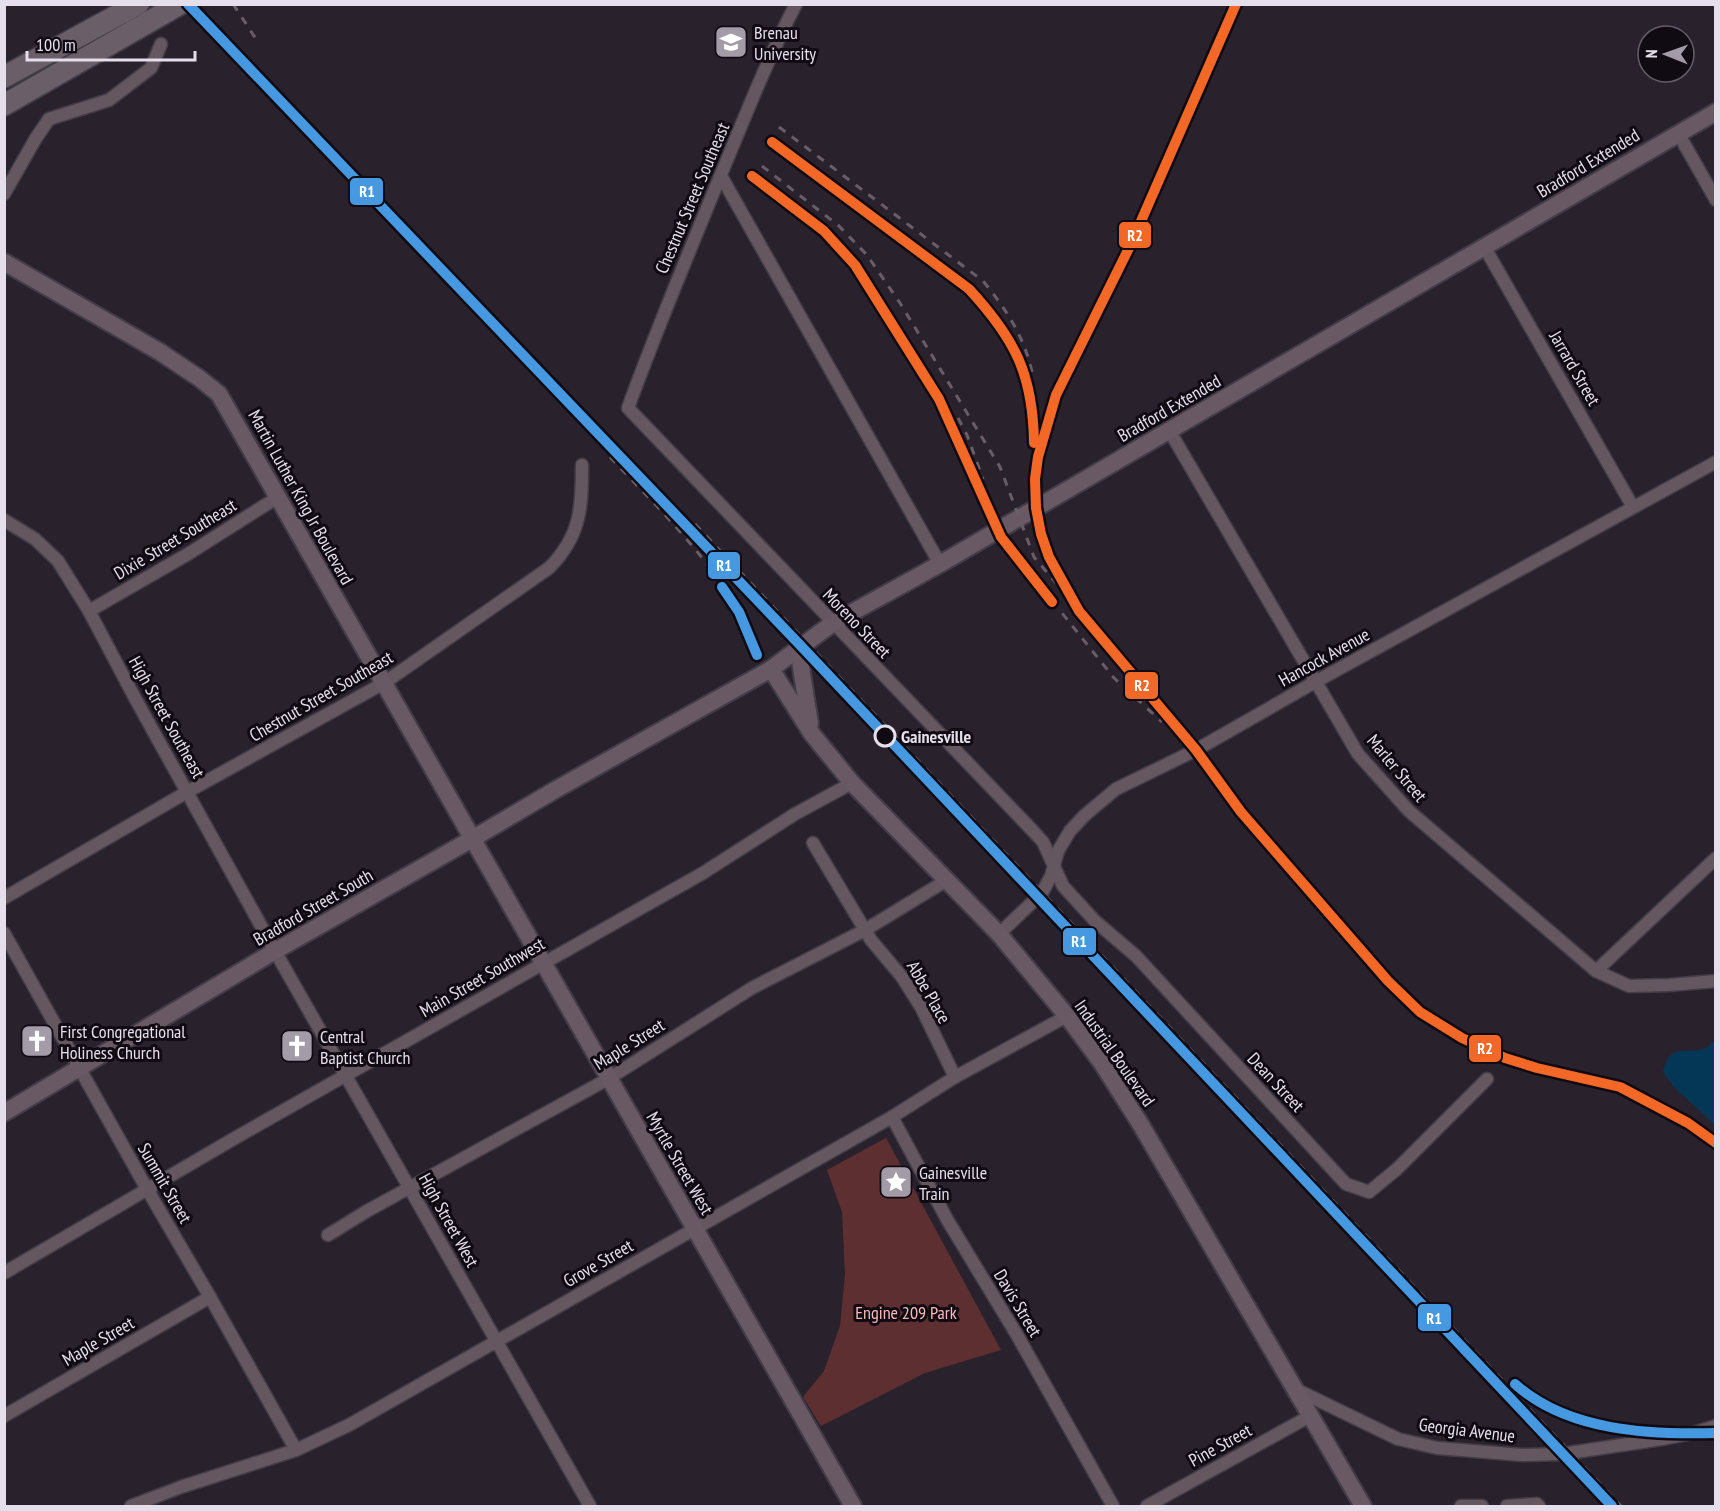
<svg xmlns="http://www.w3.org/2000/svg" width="1720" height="1511" font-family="'PT Sans Narrow',sans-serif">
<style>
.green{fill:#5d2f30}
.water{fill:#043755}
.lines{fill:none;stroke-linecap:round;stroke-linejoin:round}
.street-casing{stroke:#423d47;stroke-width:15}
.secondary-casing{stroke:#423d47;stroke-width:20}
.highway-casing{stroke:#423d47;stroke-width:24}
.street{stroke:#655760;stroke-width:12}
.secondary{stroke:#695964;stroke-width:16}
.highway{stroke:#6a5e68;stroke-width:21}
.rail{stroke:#695e67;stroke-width:3;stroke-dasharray:8 8;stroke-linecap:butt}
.rail-1-casing{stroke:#100b13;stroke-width:15}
.rail-2-casing{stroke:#100b13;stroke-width:15}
.rail-1{stroke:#4699e1;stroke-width:10}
.rail-2{stroke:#f36827;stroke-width:10}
.stop-dot{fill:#100b13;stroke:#e5deeb;stroke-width:3}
.labels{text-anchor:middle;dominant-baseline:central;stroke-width:6;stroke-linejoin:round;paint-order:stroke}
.poi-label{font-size:18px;fill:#e5deeb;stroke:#100b13;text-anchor:start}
.street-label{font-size:18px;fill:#e5deeb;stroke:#100b13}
.stop-label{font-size:18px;font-weight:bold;fill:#e5deeb;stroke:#100b13;text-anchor:start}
.park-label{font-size:18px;fill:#fcbab8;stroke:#100b13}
.line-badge{stroke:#100b13;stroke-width:2}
.badge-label{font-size:16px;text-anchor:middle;font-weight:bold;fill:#fff}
</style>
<rect width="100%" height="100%" fill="#29222d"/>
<polygon class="green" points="886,1138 1001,1350 925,1373 821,1426 803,1397 824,1371 840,1326 845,1274 842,1212 827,1170"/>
<path class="water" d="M1715,1040V1125L1675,1088L1663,1072C1670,1041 1686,1055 1704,1049C1708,1047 1712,1043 1715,1040Z"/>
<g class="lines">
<g class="street-casing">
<g id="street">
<path d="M796,4C764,66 739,132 712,196C683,267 654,336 628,408L1033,831L1043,842L1063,886L1095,921L1136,956L1346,1184L1369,1192L1397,1169L1487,1079"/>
<polyline points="1678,133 1716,200"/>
<polyline points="721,176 940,564"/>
<polyline points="4,194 36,138 49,119 109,100 151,68 161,44"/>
<polyline points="1485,248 1633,507"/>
<polyline points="1169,430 1358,754 1409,811 1596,971 1629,986 1669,985 1716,981"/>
<polyline points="4,520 35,539 58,561 89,611 136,700 275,951 590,1506"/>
<polyline points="89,611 188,554 278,497"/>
<polyline points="813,843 871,940 902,977 921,1007 955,1077"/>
<path d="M4,898L187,792L384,683L549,568C581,536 582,507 582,465"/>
<polyline points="4,933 147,1189 210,1297 296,1450"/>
<polyline points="999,934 1042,893 1051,876 1058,851 1070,831 1085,815 1116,789 1196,750 1315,682 1716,462"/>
<polyline points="1596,971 1716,858"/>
<polyline points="892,1117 948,1221 1017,1335 1113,1506"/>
<polyline points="328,1235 367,1211 608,1079 752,988 865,930 947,880"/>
<polyline points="4,1273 235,1138 703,873 795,814 852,783"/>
<polyline points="1295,1389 1398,1439 1437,1448 1522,1455 1562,1454 1662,1439 1693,1433 1716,1426"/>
<polyline points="4,1416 210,1297"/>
<polyline points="131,1506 181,1487 296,1450 349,1425 892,1117 955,1077 1067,1016"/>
<polyline points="1147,1506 1310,1416"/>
<polyline points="1461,1506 1482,1506"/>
<polyline points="1507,1506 1537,1504 1539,1506"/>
</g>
</g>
<g class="secondary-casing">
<g id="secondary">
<polyline points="4,262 160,352 199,378 219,394 853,1506"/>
<polyline points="798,648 810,724"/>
<polyline points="771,669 812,734 852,783 999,934 1067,1016 1101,1062 1141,1125 1363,1506"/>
<polyline points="4,1113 275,951 472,839 555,790 771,669 833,623 940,564 1716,112"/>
</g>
</g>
<g class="highway-casing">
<g id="highway">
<polyline points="4,77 138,4"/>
<polyline points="4,105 180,4"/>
</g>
</g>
<use href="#street" class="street"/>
<use href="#secondary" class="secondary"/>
<use href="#highway" class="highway"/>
<g class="rail">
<polyline points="233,4 258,42"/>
<polyline points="1236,4 1131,244 1056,395 1038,457 1035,479 1036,508 1041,534 1049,557 1079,611 1196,750 1241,812 1388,981 1420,1012 1462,1038 1505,1058 1537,1068 1620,1087 1688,1123 1716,1143"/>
<path d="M779,127L983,281C1006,309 1024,336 1032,372"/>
<path d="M772,142L969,289C998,321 1026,358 1032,402C1034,419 1034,437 1034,454"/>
<polyline points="762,166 839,226 867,255 900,303 1000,467 1034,557 1056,583"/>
<polyline points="752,176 824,231 855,265 939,399 1001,537 1114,678 1162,722"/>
<polyline points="958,418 967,435 983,479"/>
<path d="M610,457C655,505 707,554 739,613C746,626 751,641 757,655"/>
<polyline points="695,524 1621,1506"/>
<path d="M1514,1383C1560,1431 1654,1435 1716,1433"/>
</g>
<g class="rail-1-casing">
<g id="rail-1">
<polyline points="188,4 801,646 1612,1506"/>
<polyline points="722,587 739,612 757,655"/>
<path d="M1515,1384C1567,1431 1649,1435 1716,1433"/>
</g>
</g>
<g class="rail-2-casing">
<g id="rail-2">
<polyline points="1236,4 1131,244 1056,395 1038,457 1035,479 1036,508 1041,534 1049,557 1079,611 1196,750 1241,812 1388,981 1420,1012 1462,1038 1505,1058 1537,1068 1620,1087 1688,1123 1716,1143"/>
<path d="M772,142L969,289C1015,339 1033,374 1034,443"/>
<polyline points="752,176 824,231 855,265 939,399 1001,537 1052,602"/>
</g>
</g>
<use href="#rail-1" class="rail-1"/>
<use href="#rail-2" class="rail-2"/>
</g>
<defs>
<g id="university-square" transform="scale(1.725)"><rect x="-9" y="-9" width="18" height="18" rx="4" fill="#a39ca8" stroke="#100b13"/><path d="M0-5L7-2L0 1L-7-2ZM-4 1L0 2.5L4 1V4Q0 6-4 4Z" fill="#fff"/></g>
<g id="church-square" transform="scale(1.725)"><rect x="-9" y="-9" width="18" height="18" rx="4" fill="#a39ca8" stroke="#100b13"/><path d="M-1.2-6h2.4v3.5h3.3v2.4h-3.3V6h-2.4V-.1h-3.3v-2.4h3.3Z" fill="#fff"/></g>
<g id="sight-square" transform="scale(1.725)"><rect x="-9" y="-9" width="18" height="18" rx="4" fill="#a39ca8" stroke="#100b13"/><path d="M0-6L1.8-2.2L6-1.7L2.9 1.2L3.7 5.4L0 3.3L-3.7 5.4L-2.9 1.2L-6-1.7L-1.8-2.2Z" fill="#fff"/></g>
</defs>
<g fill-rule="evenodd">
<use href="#university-square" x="731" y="42"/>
<use href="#church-square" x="37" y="1041"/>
<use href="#church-square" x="297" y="1046"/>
<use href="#sight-square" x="896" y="1182"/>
</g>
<circle class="stop-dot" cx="885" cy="736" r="10"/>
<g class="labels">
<g class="poi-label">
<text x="754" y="32">Brenau<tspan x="754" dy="21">University</tspan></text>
<text x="60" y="1031">First Congregational<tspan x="60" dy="21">Holiness Church</tspan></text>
<text x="320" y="1036">Central<tspan x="320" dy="21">Baptist Church</tspan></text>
<text x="919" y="1172">Gainesville<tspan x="919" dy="21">Train</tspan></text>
</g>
<g class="street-label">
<text transform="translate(1588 163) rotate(-31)">Bradford Extended</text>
<text transform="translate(692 198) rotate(-67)">Chestnut Street Southeast</text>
<text transform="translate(1575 368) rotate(60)">Jarrard Street</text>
<text transform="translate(1169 408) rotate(-30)">Bradford Extended</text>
<text transform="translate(301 497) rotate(61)">Martin Luther King Jr Boulevard</text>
<text transform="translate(175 539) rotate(-31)">Dixie Street Southeast</text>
<text transform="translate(857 623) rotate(46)">Moreno Street</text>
<text transform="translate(1324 657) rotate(-29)">Hancock Avenue</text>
<text transform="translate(321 696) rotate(-30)">Chestnut Street Southeast</text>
<text transform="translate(167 717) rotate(61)">High Street Southeast</text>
<text transform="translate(1397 768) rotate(50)">Marler Street</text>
<text transform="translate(313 907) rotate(-30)">Bradford Street South</text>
<text transform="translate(482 977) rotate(-30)">Main Street Southwest</text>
<text transform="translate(929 992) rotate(60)">Abbe Place</text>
<text transform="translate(629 1044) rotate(-32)">Maple Street</text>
<text transform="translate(1115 1053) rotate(55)">Industrial Boulevard</text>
<text transform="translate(1276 1082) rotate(47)">Dean Street</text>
<text transform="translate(680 1163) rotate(60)">Myrtle Street West</text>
<text transform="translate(165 1183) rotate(60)">Summit Street</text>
<text transform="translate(449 1220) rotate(61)">High Street West</text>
<text transform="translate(598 1263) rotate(-30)">Grove Street</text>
<text transform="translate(1018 1303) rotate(59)">Davis Street</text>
<text transform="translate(98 1341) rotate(-30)">Maple Street</text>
<text transform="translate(1467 1430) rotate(7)">Georgia Avenue</text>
<text transform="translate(1220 1445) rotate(-29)">Pine Street</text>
</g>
<g class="stop-label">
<text x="901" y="736">Gainesville</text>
</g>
<g class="park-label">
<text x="906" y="1312">Engine 209 Park</text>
</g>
</g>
<g class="line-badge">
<rect x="349" y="177" width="35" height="29" rx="6" fill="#4699e1"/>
<rect x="1118" y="221" width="34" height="28" rx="6" fill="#f36827"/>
<rect x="707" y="551" width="34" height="29" rx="6" fill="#4699e1"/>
<rect x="1124" y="671" width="35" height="29" rx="6" fill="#f36827"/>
<rect x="1062" y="927" width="35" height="29" rx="6" fill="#4699e1"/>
<rect x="1468" y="1034" width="34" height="29" rx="6" fill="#f36827"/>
<rect x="1417" y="1303" width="35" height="29" rx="6" fill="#4699e1"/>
</g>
<g class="badge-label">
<text x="367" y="197">R1</text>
<text x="1135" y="241">R2</text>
<text x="724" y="571">R1</text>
<text x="1142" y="691">R2</text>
<text x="1079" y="947">R1</text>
<text x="1485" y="1054">R2</text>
<text x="1434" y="1324">R1</text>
</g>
<rect width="1720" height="1511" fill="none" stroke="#e5deeb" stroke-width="12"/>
<g transform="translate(1666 54) rotate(271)"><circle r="28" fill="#100b13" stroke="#655f69" stroke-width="1.5"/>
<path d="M0-4.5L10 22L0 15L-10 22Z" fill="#a39ca8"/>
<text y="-9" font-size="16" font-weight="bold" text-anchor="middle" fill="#e5deeb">N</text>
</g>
<path d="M27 51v9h168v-9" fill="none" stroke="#e5deeb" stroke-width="3"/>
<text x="36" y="51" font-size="18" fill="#e5deeb" stroke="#100b13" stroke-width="4.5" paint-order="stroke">100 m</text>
</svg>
